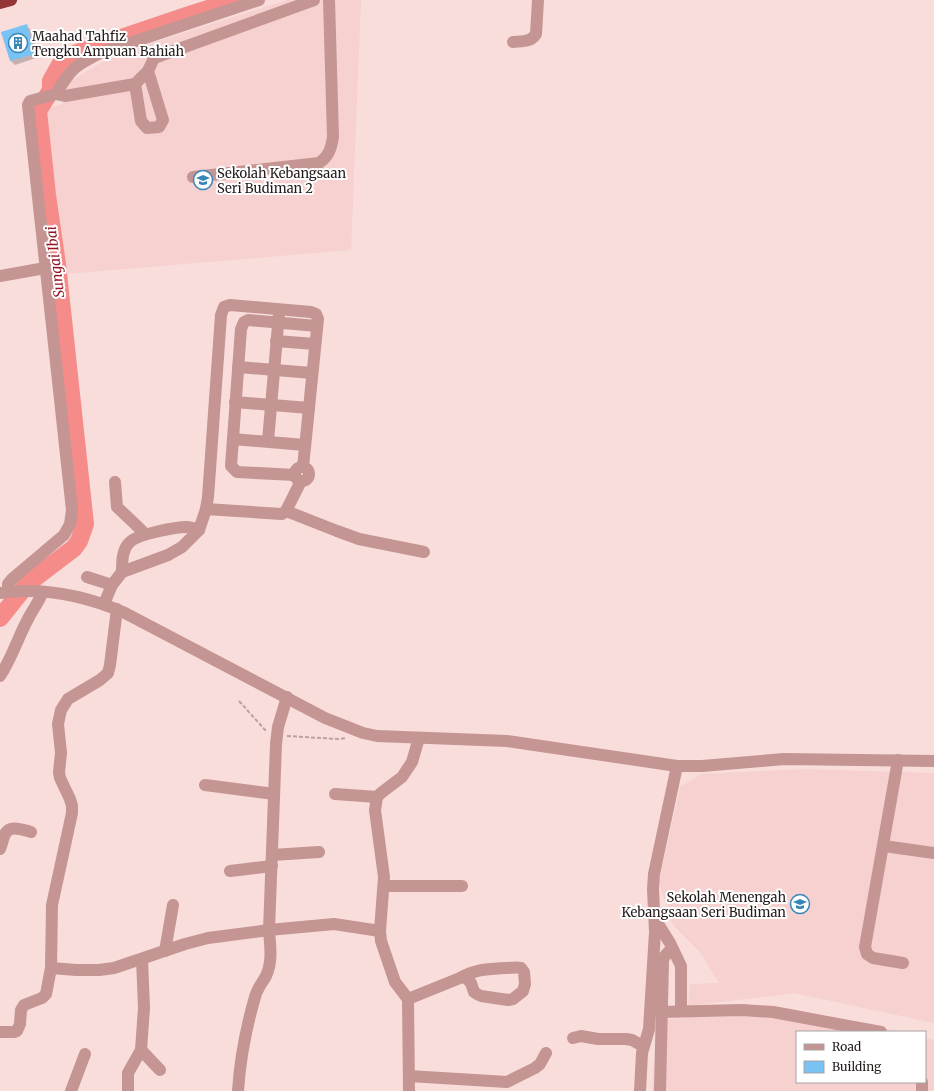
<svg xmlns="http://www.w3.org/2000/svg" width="934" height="1091" font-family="Merriweather,serif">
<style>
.built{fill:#f6d1cf}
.shadow{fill:#0003}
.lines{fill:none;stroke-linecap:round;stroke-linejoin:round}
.river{stroke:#f58c8a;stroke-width:18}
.building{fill:#79c2f4}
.path{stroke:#b8a2a1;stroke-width:2;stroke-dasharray:4 2;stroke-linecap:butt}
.minor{stroke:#c49592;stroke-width:12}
.highway{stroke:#933436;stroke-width:12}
.labels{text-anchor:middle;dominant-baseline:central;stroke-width:4;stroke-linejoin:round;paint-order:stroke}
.poi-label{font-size:13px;fill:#241a1a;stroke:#fff;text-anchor:start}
.water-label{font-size:14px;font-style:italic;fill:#921423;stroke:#fff}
</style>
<rect width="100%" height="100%" fill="#f8dddb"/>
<g class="built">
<polygon points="287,0 361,0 351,250 65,274 44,110 62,104 69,82 97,65 133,49"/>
<polygon points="806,769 934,773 934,1023 794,993 688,1006 690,984 719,983 700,952 673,925 659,883 680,787 701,774"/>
<polygon points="787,1008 899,1032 797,1032 797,1082 925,1082 925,1038 934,1040 934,1091 652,1091 657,1020"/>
</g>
<polygon class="shadow" points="26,26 30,29 39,57 15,65 11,61 3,33"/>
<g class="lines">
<polyline class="river" points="0,618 28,583 74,548 79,541 85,524 57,264 47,195 38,111 51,90 51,81 60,65 77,53 192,14 237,0"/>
</g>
<polygon class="building" points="27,24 35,54 10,61 1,32"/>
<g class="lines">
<g class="path">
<polyline points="239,701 267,732"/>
<polyline points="287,736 338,739 346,738"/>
</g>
<g class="minor">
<path d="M513,42C523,41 531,42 536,34L538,0"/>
<polyline points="135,84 141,121 147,128 159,127 163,120 148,71"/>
<polyline points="56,94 65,96 135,84 148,71 154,58 314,0"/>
<path d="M193,177L319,163C329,156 331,149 333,137L329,0"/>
<polyline points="0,276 45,268"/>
<polyline points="276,341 315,344"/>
<polyline points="238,367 312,373"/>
<polyline points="235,402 309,408"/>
<polyline points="233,439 305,445"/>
<polyline points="268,441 279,314"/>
<circle cx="302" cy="474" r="7"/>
<polyline points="295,475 237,472 231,466 241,329 244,322 248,320 317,326"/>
<polyline points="115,482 117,507 136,525 145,534"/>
<polyline points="206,509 282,514 286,511 301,481"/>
<polyline points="286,511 337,531 359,539 424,552"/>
<path d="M122,572C122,562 122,549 130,542C138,534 176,527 187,527C191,527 196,529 199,530"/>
<polyline points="87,577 112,585"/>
<path d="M8,592V584L12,579L64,535L70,524L72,510L28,105L30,101L56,94C71,68 75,66 100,53L259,0"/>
<path d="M0,593C43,587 86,596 125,613L325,718L363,733L377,736L507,741L677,766H702L784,759L934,761"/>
<polyline points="104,604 112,585 122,572 168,555 182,547 199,530 206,509 208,497 221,315 224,307 230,305 311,312 316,314 318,319 303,467"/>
<path d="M0,676C12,658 18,637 29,617C33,609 39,602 42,593"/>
<polyline points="898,760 865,947 867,954 873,958 903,963"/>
<polyline points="205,785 274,794"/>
<polyline points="335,794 377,797"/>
<polyline points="884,846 934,853"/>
<path d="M0,849C2,844 3,839 5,834C10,824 23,830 31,832"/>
<polyline points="272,855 319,852"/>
<polyline points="230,871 272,866"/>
<polyline points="384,886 462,886"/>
<polyline points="655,919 670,943 681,966 681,1011"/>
<polyline points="165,951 173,905"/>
<polyline points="51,968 76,970 99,970 114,968 185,944 208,938 269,930 334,924 380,931"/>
<path d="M408,999L460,978C475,969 488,969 505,968C511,968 516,967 521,968L524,972L525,984L523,991L513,999L508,1000L481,996L477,994L474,992L471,983L464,976"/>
<polyline points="662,1012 742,1010 773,1012 881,1032"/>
<polyline points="0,1032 14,1032 17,1031 20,1024 21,1010 24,1005 42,998 46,994 51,968 52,905 72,813 72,806 70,799 60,778 59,772 61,753 58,724 61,710 68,699 100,680 108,673 110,665 117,609"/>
<polyline points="573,1038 581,1036 598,1039 626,1039 632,1040 643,1046"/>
<polyline points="141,1050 160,1070"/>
<polyline points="409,1076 507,1082 535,1068 540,1064 546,1053"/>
<polyline points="71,1091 85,1054"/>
<polyline points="128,1091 128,1073 141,1050 144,1008 142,959"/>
<path d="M238,1091C240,1059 246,1028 255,997C257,989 262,983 266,976C273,961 270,945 269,930L276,744L278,727L287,697"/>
<polyline points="409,1091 408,999 395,982 381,941 380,931 384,877 375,810 377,797 381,793 402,777 412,762 419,738"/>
<polyline points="640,1091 642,1053 649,1029 655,932 653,889 654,874 677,766"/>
<polyline points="660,1091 663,961 664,957 672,948"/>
<polyline points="922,1091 922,1082"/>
</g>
<polyline class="highway" points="0,3 11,0"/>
</g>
<defs>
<g id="building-ring" transform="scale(1)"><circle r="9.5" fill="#fff" stroke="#3786b8" stroke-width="1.5"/><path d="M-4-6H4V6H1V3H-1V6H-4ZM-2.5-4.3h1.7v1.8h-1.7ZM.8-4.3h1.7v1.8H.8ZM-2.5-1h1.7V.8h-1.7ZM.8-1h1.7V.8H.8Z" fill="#3786b8"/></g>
<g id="school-ring" transform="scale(1)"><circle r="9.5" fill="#fff" stroke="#3786b8" stroke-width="1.5"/><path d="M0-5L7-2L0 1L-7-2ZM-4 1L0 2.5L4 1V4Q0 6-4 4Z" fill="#3786b8"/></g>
</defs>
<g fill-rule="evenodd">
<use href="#building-ring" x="18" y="43"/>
<use href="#school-ring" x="203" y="180"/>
<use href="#school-ring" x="800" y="904"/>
</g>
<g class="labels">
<g class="poi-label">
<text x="32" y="36">Maahad Tahfiz<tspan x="32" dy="15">Tengku Ampuan Bahiah</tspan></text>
<text x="217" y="173">Sekolah Kebangsaan<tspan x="217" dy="15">Seri Budiman 2</tspan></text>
<text x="786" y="897" text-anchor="end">Sekolah Menengah<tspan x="786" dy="15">Kebangsaan Seri Budiman</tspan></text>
</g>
<g class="water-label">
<text transform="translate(55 262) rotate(-97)">Sungai Ibai</text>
</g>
</g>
<rect x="796" y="1031" width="130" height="52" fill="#ffffff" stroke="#a7a3a3"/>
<rect x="804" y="1044" width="20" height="6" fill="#c49592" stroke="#a7a3a3"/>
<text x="832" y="1051" font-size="12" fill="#241a1a">Road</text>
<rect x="804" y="1061" width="20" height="12" fill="#79c2f4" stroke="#a7a3a3"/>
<text x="832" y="1071" font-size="12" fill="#241a1a">Building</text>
</svg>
